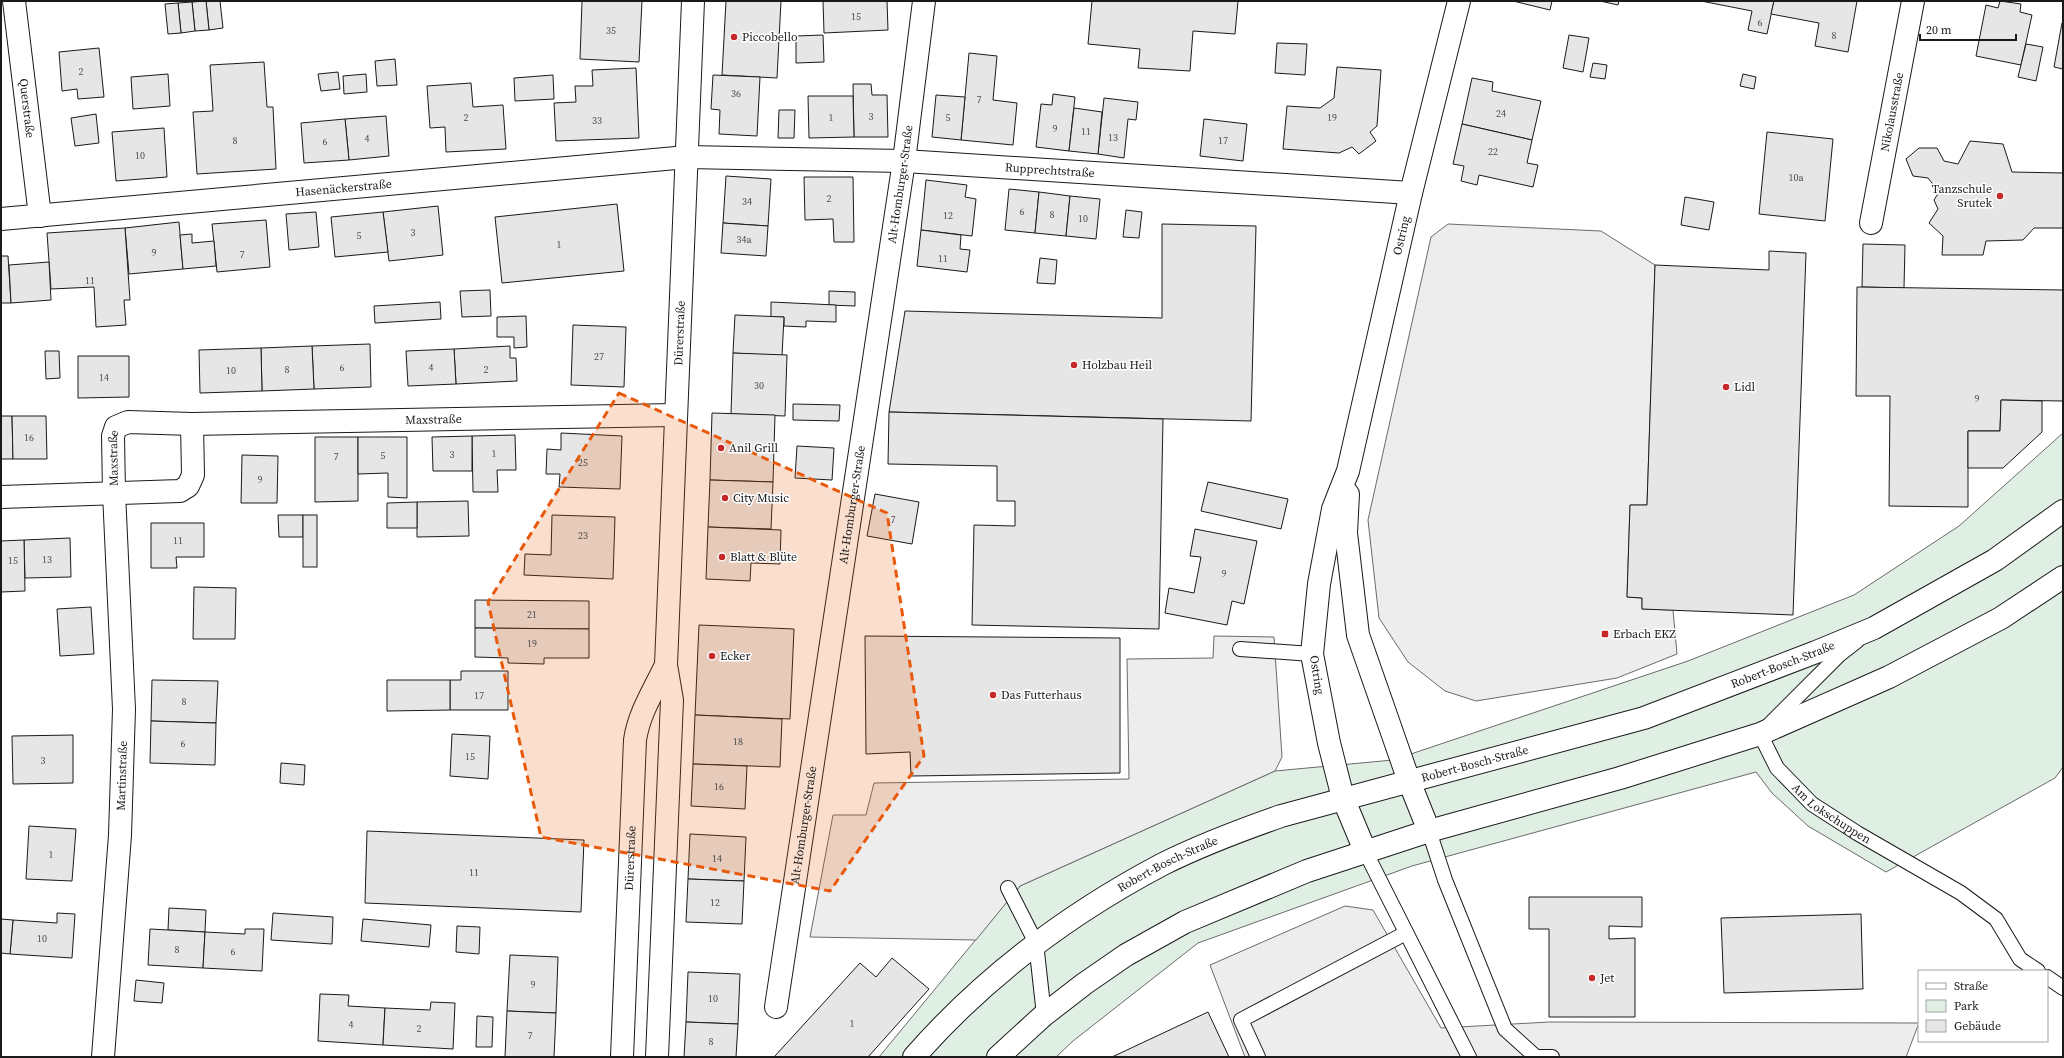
<svg xmlns="http://www.w3.org/2000/svg" width="2064" height="1058" font-family="'Source Serif 4',serif">
<style>
.green{fill:#e0efe3;stroke:#6a6a6a}
.parking{fill:#ededed;stroke:#6a6a6a}
.building{fill:#e6e6e6;stroke:#1a1a1a}
.lines{fill:none;stroke-linecap:round;stroke-linejoin:round}
.lane-casing{stroke:#1a1a1a;stroke-width:16}
.street-casing{stroke:#1a1a1a;stroke-width:24}
.secondary-casing{stroke:#1a1a1a;stroke-width:24}
.lane{stroke:#fff;stroke-width:14}
.street{stroke:#fff;stroke-width:22}
.secondary{stroke:#fff;stroke-width:22}
.marked{fill:#e8590c;fill-opacity:0.2;stroke:#e8590c;stroke-width:3;stroke-dasharray:8 5;stroke-linejoin:round}
.poi-dot{fill:#c62828;stroke:#fff;stroke-width:1.5}
.labels{text-anchor:middle;dominant-baseline:central;stroke-width:3;stroke-linejoin:round;paint-order:stroke}
.number-label{font-size:10px;fill:#4d4d4d}
.poi-label{font-size:12px;fill:#1a1a1a;stroke:#fff;text-anchor:start}
.street-label{font-size:12px;fill:#1a1a1a;stroke:#fff}
</style>
<rect width="100%" height="100%" fill="#fff"/>
<polygon class="green" points="2063,433 2063,767 2055,778 1886,872 1808,826 1772,793 1756,772 1412,866 1198,943 1073,1041 1056,1057 879,1057 1020,886 1275,771 1393,760 1688,661 1854,595 1959,526"/>
<g class="parking">
<polygon points="1448,224 1601,231 1655,265 1647,505 1630,505 1627,597 1642,598 1642,609 1673,610 1677,654 1617,678 1476,701 1445,691 1408,662 1379,618 1368,520 1431,237"/>
<polygon points="1214,636 1274,637 1282,757 1275,771 1020,886 976,940 810,937 833,815 866,815 874,783 1129,779 1127,659 1213,658"/>
<polygon points="1345,906 1373,910 1441,1028 1549,1022 1919,1023 1906,1057 1245,1057 1210,965"/>
</g>
<g class="building">
<polygon points="206,1 220,1 223,28 209,30"/>
<polygon points="206,1 209,30 195,31 192,2"/>
<polygon points="582,1 642,1 639,62 580,59"/>
<polygon points="726,1 781,1 777,78 722,75"/>
<polygon points="823,1 887,1 888,30 824,33"/>
<polygon points="1092,1 1238,1 1235,34 1193,31 1190,71 1138,68 1140,49 1088,44"/>
<polygon points="1513,1 1552,1 1550,10"/>
<polygon points="1600,1 1619,1 1618,5"/>
<polygon points="1701,1 1774,1 1767,34 1748,30 1752,11"/>
<polygon points="1774,1 1857,1 1848,52 1815,46 1819,23 1771,14"/>
<polygon points="2000,1 2021,4 2020,12 2032,15 2021,65 1976,56 1986,5 1998,8"/>
<polygon points="192,2 195,31 181,33 178,3"/>
<polygon points="178,3 181,33 168,34 165,4"/>
<polygon points="2062,23 2063,23 2063,69 2054,67"/>
<polygon points="823,35 824,62 796,63 796,36"/>
<polygon points="1569,35 1589,38 1583,72 1563,68"/>
<polygon points="1277,43 1307,44 1305,75 1275,73"/>
<polygon points="2026,44 2043,47 2036,81 2018,77"/>
<polygon points="99,48 104,97 78,99 77,89 62,91 59,52"/>
<polygon points="969,53 997,56 993,100 1017,103 1013,145 961,140"/>
<polygon points="395,59 397,85 377,86 375,61"/>
<polygon points="264,62 267,107 273,107 276,169 197,174 193,112 213,111 210,65"/>
<polygon points="1593,63 1607,65 1605,79 1590,77"/>
<polygon points="1337,67 1381,70 1377,126 1370,132 1376,141 1359,154 1352,147 1339,153 1283,149 1287,106 1320,108 1334,98"/>
<polygon points="636,68 639,138 556,141 554,103 576,102 575,86 593,86 592,70"/>
<polygon points="338,72 340,89 321,91 318,74"/>
<polygon points="168,74 170,106 133,109 131,77"/>
<polygon points="366,74 367,92 344,94 343,76"/>
<polygon points="1743,74 1756,77 1754,89 1740,86"/>
<polygon points="553,75 554,99 515,101 514,78"/>
<polygon points="713,75 760,77 757,136 719,134 720,110 711,109"/>
<polygon points="1472,78 1493,82 1492,91 1541,101 1532,140 1462,124"/>
<polygon points="471,83 473,107 503,105 506,149 446,152 445,127 430,128 427,86"/>
<polygon points="853,84 871,84 872,95 887,95 888,137 854,137"/>
<polygon points="1053,94 1075,97 1069,151 1036,147 1041,104 1052,105"/>
<polygon points="936,95 965,97 961,140 932,137"/>
<polygon points="808,96 853,96 854,137 809,138"/>
<polygon points="1104,98 1138,102 1136,120 1128,119 1124,158 1098,154"/>
<polygon points="1074,108 1102,112 1098,154 1069,151"/>
<polygon points="779,110 795,110 794,138 778,138"/>
<polygon points="96,114 99,143 75,146 71,118"/>
<polygon points="386,116 389,156 349,160 345,119"/>
<polygon points="345,119 349,160 304,163 301,123"/>
<polygon points="1204,119 1247,124 1243,161 1200,156"/>
<polygon points="1462,124 1532,140 1527,163 1538,165 1533,187 1479,175 1477,185 1461,181 1464,166 1453,164"/>
<polygon points="164,128 167,177 116,181 112,132"/>
<polygon points="1767,132 1833,139 1825,221 1759,214"/>
<polygon points="1970,141 2003,144 2012,172 2063,173 2063,228 2034,228 2023,240 1986,241 1983,255 1942,255 1943,236 1929,223 1938,209 1934,200 1939,192 1928,178 1913,176 1906,159 1919,148 1937,148 1944,161 1958,164"/>
<polygon points="726,176 771,179 768,226 723,223"/>
<polygon points="804,177 853,177 854,242 834,242 833,219 805,220"/>
<polygon points="926,180 967,185 965,197 976,199 972,236 921,230"/>
<polygon points="1009,189 1039,192 1035,233 1005,230"/>
<polygon points="1039,192 1070,196 1066,236 1035,233"/>
<polygon points="1070,196 1100,199 1096,239 1066,236"/>
<polygon points="1685,197 1714,202 1709,230 1681,225"/>
<polygon points="617,204 624,271 502,283 495,217"/>
<polygon points="438,206 443,255 389,261 383,212"/>
<polygon points="1126,210 1142,212 1139,238 1123,237"/>
<polygon points="316,212 319,247 289,250 286,214"/>
<polygon points="383,212 388,252 335,257 331,217"/>
<polygon points="266,220 270,267 217,272 212,224"/>
<polygon points="179,222 183,269 129,274 125,228"/>
<polygon points="723,223 768,226 766,256 721,253"/>
<polygon points="1162,224 1256,226 1251,421 889,412 905,311 1162,318"/>
<polygon points="125,228 130,300 124,300 126,325 96,327 94,287 51,289 47,233"/>
<polygon points="921,230 961,235 960,249 970,250 967,272 917,266"/>
<polygon points="192,234 192,243 214,241 216,266 183,269 180,235"/>
<polygon points="1863,244 1905,245 1904,288 1862,287"/>
<polygon points="1769,251 1806,253 1793,615 1642,609 1642,598 1627,597 1630,505 1647,505 1655,265 1769,270"/>
<polygon points="1,256 8,256 11,303 1,303"/>
<polygon points="1040,258 1057,260 1055,284 1037,283"/>
<polygon points="49,262 51,300 11,303 9,265"/>
<polygon points="1857,287 2063,290 2063,401 2001,400 2000,431 1968,431 1968,507 1889,506 1890,396 1856,396"/>
<polygon points="490,290 491,316 462,317 460,291"/>
<polygon points="829,291 855,292 855,306 829,305"/>
<polygon points="440,302 441,319 375,323 374,306"/>
<polygon points="771,302 836,305 836,322 806,321 806,327 784,326 784,317 771,317"/>
<polygon points="735,315 784,317 782,356 733,353"/>
<polygon points="526,316 527,347 514,348 514,337 497,337 497,317"/>
<polygon points="573,325 626,327 624,387 571,385"/>
<polygon points="370,344 371,387 314,389 312,346"/>
<polygon points="312,346 314,389 262,391 261,348"/>
<polygon points="510,346 510,358 516,358 517,381 456,384 454,349"/>
<polygon points="261,348 262,391 200,393 199,350"/>
<polygon points="454,349 456,384 408,386 406,351"/>
<polygon points="45,351 59,351 60,378 46,379"/>
<polygon points="733,353 787,355 785,416 731,414"/>
<polygon points="78,356 129,356 129,397 78,398"/>
<polygon points="2001,400 2042,401 2042,432 2003,468 1968,468 1968,431 2000,431"/>
<polygon points="793,404 840,405 839,421 793,420"/>
<polygon points="889,412 1163,419 1159,629 972,625 974,525 1015,526 1015,501 997,501 997,466 888,464"/>
<polygon points="712,413 775,415 773,482 710,480"/>
<polygon points="1,416 12,416 13,459 1,459"/>
<polygon points="12,416 46,416 47,459 13,459"/>
<polygon points="561,433 622,436 620,489 559,487 560,474 546,474 547,449 561,450"/>
<polygon points="515,435 516,470 497,470 498,492 473,492 472,436"/>
<polygon points="472,436 472,471 433,471 432,437"/>
<polygon points="315,437 358,437 358,501 315,502"/>
<polygon points="358,437 407,437 407,498 388,497 388,473 358,474"/>
<polygon points="797,446 834,448 832,480 795,478"/>
<polygon points="242,455 278,456 277,503 241,503"/>
<polygon points="710,480 773,482 771,529 708,527"/>
<polygon points="1208,482 1288,499 1281,529 1201,511"/>
<polygon points="875,494 919,502 912,544 867,536"/>
<polygon points="468,501 469,536 417,537 417,502"/>
<polygon points="417,502 417,528 387,528 387,503"/>
<polygon points="278,515 303,515 303,537 279,537"/>
<rect x="303" y="515" width="14" height="52"/>
<polygon points="552,515 615,517 613,579 524,575 525,554 551,555"/>
<polygon points="151,523 204,523 204,557 176,557 177,568 151,568"/>
<polygon points="708,527 781,530 780,564 751,563 750,581 706,579"/>
<polygon points="1195,529 1257,541 1244,604 1232,601 1227,625 1165,613 1169,588 1194,593 1201,557 1190,556"/>
<polygon points="70,538 71,577 25,578 24,540"/>
<polygon points="24,540 25,591 1,592 1,541"/>
<polygon points="194,587 236,588 235,639 193,639"/>
<polygon points="475,600 589,601 589,629 475,628"/>
<polygon points="91,607 94,654 60,656 57,609"/>
<polygon points="699,625 794,629 790,719 695,715"/>
<polygon points="475,628 589,629 589,658 544,658 544,664 508,663 508,658 475,657"/>
<polygon points="865,636 1120,638 1120,773 911,776 910,752 866,754"/>
<polygon points="461,671 508,671 508,710 450,710 450,680 461,680"/>
<polygon points="152,680 218,681 216,723 151,721"/>
<polygon points="387,680 450,680 450,710 387,711"/>
<polygon points="695,715 782,719 780,767 693,764"/>
<polygon points="151,721 216,723 215,765 150,763"/>
<polygon points="452,734 490,736 488,779 450,776"/>
<polygon points="73,735 73,783 13,784 12,736"/>
<polygon points="281,763 305,765 304,785 280,783"/>
<polygon points="693,764 747,766 745,809 691,806"/>
<polygon points="29,826 76,829 72,881 26,879"/>
<polygon points="367,831 584,840 581,912 365,903"/>
<polygon points="690,834 746,837 744,881 688,879"/>
<polygon points="688,879 744,881 742,924 686,922"/>
<polygon points="1529,897 1642,897 1642,927 1609,926 1609,939 1635,938 1635,1017 1549,1017 1549,929 1529,929"/>
<polygon points="169,908 206,910 205,932 168,930"/>
<polygon points="57,913 75,914 72,958 10,954 13,920 57,923"/>
<polygon points="273,913 333,917 332,944 271,940"/>
<polygon points="1861,914 1863,989 1724,993 1721,918"/>
<polygon points="1,919 13,920 10,954 1,953"/>
<polygon points="363,919 431,925 429,947 361,941"/>
<polygon points="457,926 480,927 479,954 456,952"/>
<polygon points="150,929 205,932 203,968 148,965"/>
<polygon points="245,929 264,929 262,971 203,968 205,932 245,934"/>
<polygon points="510,955 558,957 556,1013 507,1011"/>
<polygon points="892,958 929,989 868,1057 774,1057 860,963 876,977"/>
<polygon points="688,972 740,974 738,1024 686,1022"/>
<polygon points="136,980 164,983 162,1003 134,1001"/>
<polygon points="320,994 349,995 348,1006 385,1008 383,1045 318,1041"/>
<polygon points="431,1002 455,1003 453,1049 383,1045 385,1008 430,1010"/>
<polygon points="507,1011 556,1013 554,1057 505,1057"/>
<polygon points="1208,1012 1229,1057 1112,1057"/>
<polygon points="477,1016 493,1017 492,1047 476,1047"/>
<polygon points="686,1022 738,1024 736,1057 684,1057"/>
</g>
<g class="lines">
<g class="lane-casing">
<g id="lane">
<path id="s1" d="M1857,641L1839,655L1760,734L1777,768L1812,804L1857,833L1961,893L1996,919L2020,959L2038,971"/>
<polyline points="1240,649 1312,654"/>
<polyline points="1429,831 1445,880 1505,1029 1536,1057 1552,1057"/>
<polyline points="1366,853 1469,1057"/>
<polyline points="1008,888 1036,943 1044,1015"/>
<polyline points="2047,977 2063,988"/>
<polyline points="1258,1057 1241,1020 1406,933"/>
</g>
</g>
<g class="street-casing">
<g id="street">
<path id="s2" d="M14,1L40,216"/>
<path id="s3" d="M1,219L687,157L904,161L1411,193"/>
<path id="s4" d="M1871,223L1913,1"/>
<polyline points="1348,494 1346,533 1358,635 1409,781 1429,831"/>
<polyline points="1,497 180,491 188,486 193,475 192,424"/>
<path id="s5" d="M1366,853L1343,798L1329,743L1312,654L1319,584L1333,509L1348,471L1411,193L1459,1"/>
<path id="s6" d="M776,1007L904,161L924,1"/>
<path id="s7" d="M103,1057L120,835L124,709L114,493L113,436L116,427L128,422L192,424L675,415"/>
<path id="s8" d="M622,1057L635,740C639,713 654,690 666,665"/>
<path id="s9" d="M657,1057L672,700L666,665L693,1"/>
</g>
</g>
<g class="secondary-casing">
<g id="secondary">
<path id="s10" d="M914,1057C985,976 1068,914 1163,864C1201,845 1241,830 1281,816L1644,718L1816,652L1874,628L1995,560L2063,511"/>
<polyline points="998,1057 1044,1015 1084,984 1126,955 1185,922 1307,871 1429,831 1620,778 1760,734 1889,677 2001,618 2063,577"/>
</g>
</g>
<use href="#lane" class="lane"/>
<use href="#street" class="street"/>
<use href="#secondary" class="secondary"/>
</g>
<path class="marked" d="M619,393L887,513L924,756L830,891L541,837L488,602Z"/>
<g class="poi-dot">
<circle cx="734" cy="37" r="4"/>
<circle cx="2000" cy="196" r="4"/>
<circle cx="1074" cy="365" r="4"/>
<circle cx="1726" cy="387" r="4"/>
<circle cx="721" cy="448" r="4"/>
<circle cx="725" cy="498" r="4"/>
<circle cx="722" cy="557" r="4"/>
<rect x="1601" y="630" width="8" height="8" rx="2"/>
<circle cx="712" cy="656" r="4"/>
<circle cx="993" cy="695" r="4"/>
<circle cx="1592" cy="978" r="4"/>
</g>
<g class="labels">
<g class="number-label">
<text x="856" y="16">15</text>
<text x="1760" y="22">6</text>
<text x="611" y="30">35</text>
<text x="1834" y="35">8</text>
<text x="81" y="71">2</text>
<text x="736" y="93">36</text>
<text x="979" y="99">7</text>
<text x="1501" y="113">24</text>
<text x="871" y="116">3</text>
<text x="466" y="117">2</text>
<text x="831" y="117">1</text>
<text x="948" y="117">5</text>
<text x="1332" y="117">19</text>
<text x="597" y="120">33</text>
<text x="1055" y="128">9</text>
<text x="1086" y="131">11</text>
<text x="1113" y="137">13</text>
<text x="367" y="138">4</text>
<text x="235" y="140">8</text>
<text x="1223" y="140">17</text>
<text x="325" y="141">6</text>
<text x="1493" y="151">22</text>
<text x="140" y="155">10</text>
<text x="1796" y="177">10a</text>
<text x="829" y="198">2</text>
<text x="747" y="201">34</text>
<text x="1022" y="211">6</text>
<text x="1052" y="214">8</text>
<text x="948" y="215">12</text>
<text x="1083" y="218">10</text>
<text x="413" y="232">3</text>
<text x="359" y="235">5</text>
<text x="744" y="239">34a</text>
<text x="559" y="244">1</text>
<text x="154" y="252">9</text>
<text x="242" y="254">7</text>
<text x="943" y="258">11</text>
<text x="90" y="280">11</text>
<text x="599" y="356">27</text>
<text x="342" y="367">6</text>
<text x="431" y="367">4</text>
<text x="287" y="369">8</text>
<text x="486" y="369">2</text>
<text x="231" y="370">10</text>
<text x="104" y="377">14</text>
<text x="759" y="385">30</text>
<text x="1977" y="398">9</text>
<text x="29" y="437">16</text>
<text x="494" y="453">1</text>
<text x="452" y="454">3</text>
<text x="383" y="455">5</text>
<text x="336" y="456">7</text>
<text x="583" y="462">25</text>
<text x="260" y="479">9</text>
<text x="893" y="519">7</text>
<text x="583" y="535">23</text>
<text x="178" y="540">11</text>
<text x="47" y="559">13</text>
<text x="13" y="560">15</text>
<text x="1224" y="573">9</text>
<text x="532" y="614">21</text>
<text x="532" y="643">19</text>
<text x="479" y="695">17</text>
<text x="184" y="701">8</text>
<text x="738" y="741">18</text>
<text x="183" y="743">6</text>
<text x="470" y="756">15</text>
<text x="43" y="760">3</text>
<text x="719" y="786">16</text>
<text x="51" y="854">1</text>
<text x="717" y="858">14</text>
<text x="474" y="872">11</text>
<text x="715" y="902">12</text>
<text x="42" y="938">10</text>
<text x="177" y="949">8</text>
<text x="233" y="951">6</text>
<text x="533" y="984">9</text>
<text x="713" y="998">10</text>
<text x="852" y="1023">1</text>
<text x="351" y="1024">4</text>
<text x="419" y="1028">2</text>
<text x="530" y="1035">7</text>
<text x="711" y="1041">8</text>
</g>
<g class="poi-label">
<text x="742" y="37">Piccobello</text>
<text x="1992" y="189" text-anchor="end">Tanzschule<tspan x="1992" dy="14">Srutek</tspan></text>
<text x="1082" y="365">Holzbau Heil</text>
<text x="1734" y="387">Lidl</text>
<text x="729" y="448">Anil Grill</text>
<text x="733" y="498">City Music</text>
<text x="730" y="557">Blatt &amp; Blüte</text>
<text x="1613" y="634">Erbach EKZ</text>
<text x="720" y="656">Ecker</text>
<text x="1001" y="695">Das Futterhaus</text>
<text x="1600" y="978">Jet</text>
</g>
<g class="street-label">
<text stroke="none"><textPath href="#s2" startOffset="108">Querstraße</textPath></text>
<text stroke="none"><textPath href="#s4" startOffset="113">Nikolausstraße</textPath></text>
<text stroke="none"><textPath href="#s3" startOffset="1052">Rupprechtstraße</textPath></text>
<text stroke="none"><textPath href="#s6" startOffset="832">Alt-Homburger-Straße</textPath></text>
<text stroke="none"><textPath href="#s3" startOffset="344">Hasenäckerstraße</textPath></text>
<text stroke="none"><textPath href="#s5" startOffset="636">Ostring</textPath></text>
<text stroke="none"><textPath href="#s9" startOffset="725">Dürerstraße</textPath></text>
<text stroke="none"><textPath href="#s7" startOffset="950">Maxstraße</textPath></text>
<text stroke="none"><textPath href="#s7" startOffset="600">Maxstraße</textPath></text>
<text stroke="none"><textPath href="#s6" startOffset="508">Alt-Homburger-Straße</textPath></text>
<text stroke="none"><textPath href="#s10" startOffset="969">Robert-Bosch-Straße</textPath></text>
<text transform="translate(1317 675) rotate(81)">Ostring</text>
<text stroke="none"><textPath href="#s10" startOffset="645">Robert-Bosch-Straße</textPath></text>
<text stroke="none"><textPath href="#s7" startOffset="282">Martinstraße</textPath></text>
<text stroke="none"><textPath href="#s1" startOffset="244">Am Lokschuppen</textPath></text>
<text stroke="none"><textPath href="#s6" startOffset="184">Alt-Homburger-Straße</textPath></text>
<text stroke="none"><textPath href="#s8" startOffset="199">Dürerstraße</textPath></text>
<text stroke="none"><textPath href="#s10" startOffset="321">Robert-Bosch-Straße</textPath></text>
</g>
</g>
<rect width="2064" height="1058" fill="none" stroke="#1a1a1a" stroke-width="4"/>
<rect x="1918" y="970" width="130" height="72" fill="#ffffff" stroke="#a3a3a3"/>
<rect x="1926" y="983" width="20" height="6" fill="#ffffff" stroke="#a3a3a3"/>
<text x="1954" y="990" font-size="12" fill="#1a1a1a">Straße</text>
<rect x="1926" y="1000" width="20" height="12" fill="#e0efe3" stroke="#a3a3a3"/>
<text x="1954" y="1010" font-size="12" fill="#1a1a1a">Park</text>
<rect x="1926" y="1020" width="20" height="12" fill="#e6e6e6" stroke="#a3a3a3"/>
<text x="1954" y="1030" font-size="12" fill="#1a1a1a">Gebäude</text>
<path d="M1920 34v6h96v-6" fill="none" stroke="#1a1a1a" stroke-width="2"/>
<text x="1926" y="34" font-size="12" fill="#1a1a1a" stroke="#ffffff" stroke-width="3" paint-order="stroke">20 m</text>
</svg>
